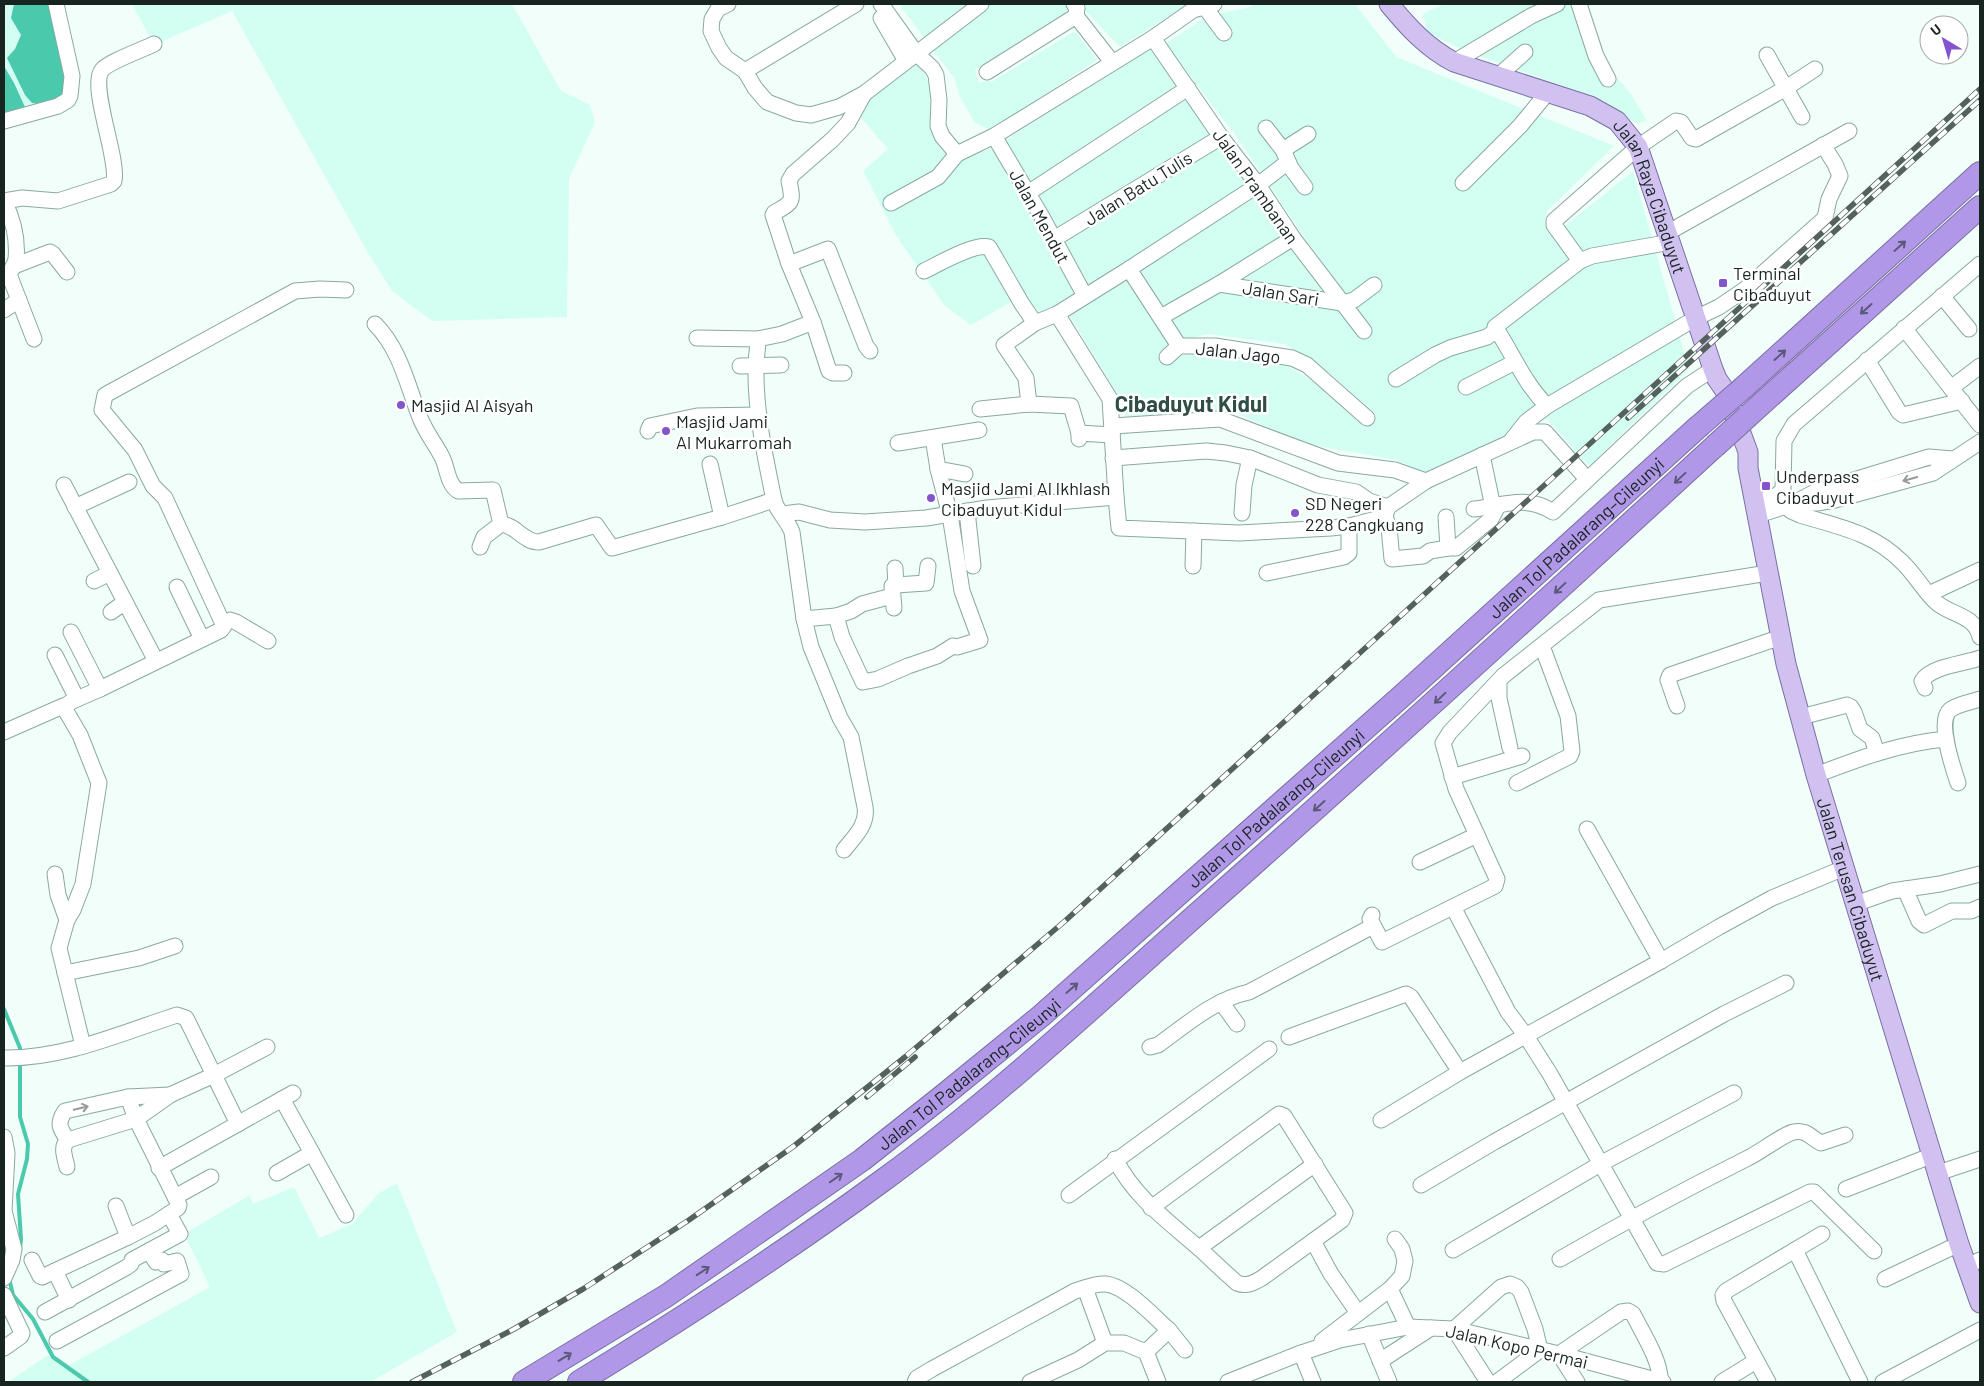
<svg xmlns="http://www.w3.org/2000/svg" width="1984" height="1386" font-family="Barlow,sans-serif">
<style>
.built{fill:#d3fff2}
.water{fill:#4bc9ad}
.lines{fill:none;stroke-linecap:round;stroke-linejoin:round}
.stream{stroke:#4bc9ad;stroke-width:4}
.minor-casing{stroke:#89a9a0;stroke-width:17}
.major-casing{stroke:#7b6fa2;stroke-width:21}
.highway-casing{stroke:#7b6fa2;stroke-width:24}
.minor{stroke:#fff;stroke-width:15}
.major{stroke:#d0c1f1;stroke-width:19}
.highway{stroke:#b197e8;stroke-width:22}
.rail-casing{stroke:#54615d;stroke-width:5.5}
.rail{stroke:#fff;stroke-width:4;stroke-dasharray:11;stroke-linecap:butt}
.highway-bridge-casing{stroke:#7b6fa2;stroke-width:24;stroke-linecap:butt}
.highway-bridge{stroke:#b197e8;stroke-width:22}
.oneway{stroke:#5c587a}
.oneway2{stroke:#979c9b}
.poi-dot{fill:#8354cd;stroke:#fff;stroke-width:2}
.labels{text-anchor:middle;dominant-baseline:central;stroke-width:5;stroke-linejoin:round;paint-order:stroke}
.street-label{font-size:18px;fill:#172420;stroke:#fff}
.poi-label{font-size:18px;fill:#172420;stroke:#fff;text-anchor:start}
.district-label{font-size:22px;font-weight:bold;fill:#304e46;stroke:#fff}
</style>
<rect width="100%" height="100%" fill="#f1fefa"/>
<g class="built">
<polygon points="4,4 55,4 69,97 4,118"/>
<polygon points="132,4 512,4 561,91 590,105 595,122 569,179 567,317 432,321 392,291 367,251 232,11 154,45"/>
<polygon points="899,4 1079,4 975,70 979,82 993,81 1075,31 1097,60 990,130 975,123 960,97 954,78"/>
<polygon points="1079,4 1189,4 1120,47"/>
<polygon points="1255,4 1355,4 1396,57 1614,146 1547,211 1545,226 1560,230 1633,171 1689,369 1589,466 1547,419 1505,435 1429,477 1397,460 1306,444 1229,410 1127,419 1119,397 1070,316 1128,277 1177,356 1202,353 1271,356 1318,384 1363,426 1372,422 1375,414 1331,374 1285,344 1208,334 1184,340 1171,321 1292,247 1343,294 1234,133 1165,44 1209,15 1248,8"/>
<polygon points="1443,4 1585,4 1594,51 1631,94 1647,121 1635,123 1591,96 1462,50 1427,32 1423,14"/>
<polygon points="1150,49 1178,86 1135,120 1028,185 1002,142"/>
<polygon points="915,64 921,66 929,84 933,115 957,157 993,149 1075,294 1056,306 1039,312 978,245 1011,302 971,325 945,306 897,237 863,171 888,149 855,111"/>
<polygon points="1185,93 1216,135 1057,234 1032,196 1141,130"/>
<polygon points="1223,142 1250,182 1090,288 1062,243"/>
<polygon points="1257,190 1288,236 1163,310 1138,270"/>
<polygon points="397,1183 457,1332 370,1382 8,1382 48,1355 64,1368 210,1287 184,1234 250,1195 253,1204 294,1187 319,1238 352,1224 378,1194"/>
</g>
<g class="water">
<polygon points="14,4 56,4 69,72 66,97 40,104 32,103 25,95 7,58 15,49 21,35 11,18"/>
<polygon points="4,66 14,83 25,107 4,113"/>
</g>
<g class="lines">
<g class="stream">
<polyline points="4,1009 20,1048 20,1054"/>
<polyline points="20,1061 20,1117 28,1144 27,1159 18,1194 21,1239 20,1249"/>
<polyline points="9,1278 13,1295 33,1319 53,1357 88,1382"/>
</g>
<g class="minor-casing">
<g id="minor">
<polyline points="728,4 718,9 712,19 711,31 719,48 726,58 745,71 755,88 767,102 796,113 811,115 839,107 865,93 981,4"/>
<polyline points="881,4 916,53 932,68 936,75 939,100 938,126 942,136 957,154"/>
<polyline points="1074,4 1077,8 1076,16 1112,62"/>
<polyline points="1579,4 1596,56 1608,79"/>
<polyline points="1204,6 1224,33"/>
<polyline points="881,18 906,61"/>
<polyline points="1153,38 1221,137 1258,185 1293,238 1364,331"/>
<polyline points="1767,55 1802,117"/>
<polyline points="1454,62 1531,16 1557,4"/>
<polyline points="745,71 856,4"/>
<polyline points="987,72 1076,16"/>
<polyline points="1498,76 1525,52"/>
<polyline points="4,121 58,106 68,100 70,96 72,76 56,4"/>
<polyline points="1266,128 1283,150 1291,168 1305,187"/>
<polyline points="994,136 1042,217 1085,296"/>
<polyline points="1283,150 1308,134"/>
<polyline points="1463,183 1520,126 1548,92"/>
<polyline points="1028,193 1188,88"/>
<path d="M4,201L22,198L58,201L111,184L114,181C119,159 89,86 102,70C108,62 144,49 154,44"/>
<path d="M4,201C13,219 18,238 16,259C15,266 9,270 10,277L34,339"/>
<polyline points="891,203 938,177 957,154 994,136 1153,38 1193,10 1214,4"/>
<polyline points="1667,233 1849,131"/>
<polyline points="1054,239 1221,137"/>
<polyline points="1580,261 1554,225 1554,221 1638,147 1676,121 1681,122 1692,138 1696,139 1786,88 1815,69"/>
<polyline points="789,264 828,249 866,346 870,351"/>
<polyline points="14,266 50,252 53,254 67,272"/>
<polyline points="1129,269 1179,346 1215,346 1292,358 1307,365 1367,418"/>
<path d="M924,271C939,264 973,243 989,247L1022,304L1035,323"/>
<polyline points="1219,284 1342,303 1354,300 1374,285"/>
<polyline points="1942,296 1969,329"/>
<polyline points="4,310 19,300"/>
<polyline points="1161,317 1219,284 1293,238"/>
<path d="M375,324C401,350 408,388 421,420C427,434 436,445 442,457C448,469 447,483 458,491L493,490L501,524C516,525 523,542 539,542L596,525L612,548L722,517L774,500"/>
<polyline points="1904,328 1980,425"/>
<polyline points="697,338 758,339 782,334 813,322"/>
<path d="M758,339C758,348 756,356 756,366C755,411 765,456 774,500C777,512 787,519 792,532L804,619L811,647L840,718L851,737L865,807C868,825 854,837 844,850"/>
<polyline points="1167,357 1179,346"/>
<polyline points="1867,360 1899,412 1903,415 1962,401"/>
<polyline points="740,366 781,365"/>
<path d="M844,373H833L829,371L813,322L789,264L773,215L774,213C792,202 794,204 789,181L793,174L833,139L848,123L864,94"/>
<polyline points="1396,379 1435,355 1450,348 1487,337 1497,330"/>
<polyline points="1466,387 1515,362"/>
<polyline points="1951,388 1980,366"/>
<polyline points="1029,404 1026,378 1004,345 1035,323 1057,314 1129,269 1258,185 1288,162"/>
<path d="M1547,406C1524,383 1513,354 1495,327L1580,261L1592,256L1671,242"/>
<polyline points="980,409 1029,404 1071,406 1079,433"/>
<polyline points="1113,426 1220,419 1338,463 1395,470 1426,481"/>
<polyline points="648,431 650,426 697,416 759,415"/>
<polyline points="933,438 938,469 965,474"/>
<polyline points="1079,439 1079,433 1112,435"/>
<polyline points="1511,441 1526,422 1547,406 1696,318 1719,307 1744,290 1825,218 1829,199 1840,176 1835,164 1823,145"/>
<polyline points="898,443 979,430"/>
<polyline points="1482,455 1493,507"/>
<polyline points="1113,458 1206,451 1226,453 1250,458 1318,485 1356,492 1369,501 1388,507"/>
<polyline points="710,464 722,517"/>
<polyline points="64,485 156,661"/>
<polyline points="1116,497 1119,528 1239,533 1331,528 1349,526 1380,518 1385,516 1388,507 1426,481 1533,432 1545,432 1587,479"/>
<polyline points="1796,502 1815,492 1929,457 1953,459"/>
<polyline points="1755,503 1777,495 1783,490 1784,441 1794,424 1980,264"/>
<path d="M1786,505L1791,511L1800,515C1839,527 1872,532 1902,562C1915,574 1925,593 1937,603C1951,615 1975,615 1980,637"/>
<polyline points="75,507 129,482"/>
<path d="M1474,509C1502,506 1526,494 1553,512L1687,386L1713,369"/>
<polyline points="967,511 973,566"/>
<polyline points="1242,513 1244,485 1250,458"/>
<polyline points="783,514 799,512 830,520 865,522 926,518 987,508 1116,497 1110,399 1057,314"/>
<polyline points="1758,515 1793,504 1817,503 1835,500 1933,473 1980,442"/>
<polyline points="1385,516 1389,528 1392,559 1423,556 1430,551 1448,548"/>
<polyline points="1446,517 1448,548 1456,548 1491,519 1498,506"/>
<polyline points="480,547 484,537 501,524"/>
<polyline points="1193,566 1194,531"/>
<polyline points="1267,573 1344,557 1349,553 1349,526"/>
<polyline points="94,581 110,573"/>
<polyline points="896,585 926,583 928,566"/>
<polyline points="177,587 202,639"/>
<polyline points="1929,594 1980,570"/>
<polyline points="894,608 892,586 896,585 895,568"/>
<polyline points="111,612 125,602"/>
<polyline points="836,616 842,637 863,682 878,679 908,666 937,656 953,646 957,647 980,640 962,591 950,515 938,469"/>
<polyline points="804,619 836,616 851,611 862,604 892,596"/>
<polyline points="224,622 230,620 236,622 268,641"/>
<polyline points="71,632 100,689"/>
<polyline points="55,655 77,699 69,703"/>
<polyline points="1499,682 1499,698 1510,748"/>
<path d="M1925,688L1922,681C1931,666 1964,664 1980,658"/>
<polyline points="77,699 100,689 221,630 224,626 165,498 153,486 135,450 102,410 105,395 295,291 320,289 346,290"/>
<polyline points="1677,706 1668,680 1670,675 1781,637"/>
<polyline points="1801,717 1847,705 1851,707 1854,712 1860,729 1872,738 1877,753"/>
<polyline points="4,732 63,706 80,735 99,783 83,884 73,910 67,920 59,948 83,1046"/>
<path d="M1816,775C1858,759 1900,743 1946,739"/>
<polyline points="1452,777 1522,756"/>
<polyline points="1517,783 1570,756 1572,751 1568,716 1542,646"/>
<path d="M1958,783C1953,768 1937,721 1950,710C1957,704 1972,702 1980,699"/>
<polyline points="1587,829 1661,961"/>
<polyline points="1420,862 1477,835"/>
<polyline points="55,874 58,895 67,920"/>
<polyline points="1905,889 1919,921 1924,925 1952,911 1971,911 1980,907"/>
<polyline points="1855,904 1892,891 1940,884 1980,874"/>
<polyline points="1453,907 1508,1012 1526,1036 1550,1074 1657,1263 1664,1264 1810,1192 1814,1192 1874,1251"/>
<polyline points="1372,915 1370,919 1382,942 1495,886 1497,879 1456,789 1443,743 1450,732 1503,676 1599,600 1768,573"/>
<polyline points="65,973 139,958 175,946"/>
<polyline points="1221,1002 1237,1024"/>
<polyline points="1289,1037 1406,994 1411,997 1460,1072"/>
<path d="M1150,1047L1158,1045C1186,1025 1215,999 1249,992L1373,926"/>
<path d="M4,1058C64,1059 121,1033 177,1015L186,1018L238,1124"/>
<polyline points="128,1097 136,1119 175,1197 211,1177"/>
<polyline points="282,1099 312,1153"/>
<polyline points="1381,1120 1460,1072 1661,961 1719,927 1772,898 1844,868"/>
<polyline points="4,1137 7,1153 4,1211 14,1249 12,1260 4,1278"/>
<polyline points="68,1140 136,1119 170,1095 214,1075 267,1047"/>
<path d="M68,1140C59,1128 57,1123 65,1111L128,1097L170,1095"/>
<path d="M1115,1159C1135,1198 1168,1221 1200,1249C1212,1260 1224,1272 1237,1283C1247,1287 1253,1283 1262,1278L1342,1220L1345,1213L1284,1116L1279,1114L1151,1208"/>
<path d="M67,1167C65,1157 60,1147 68,1140"/>
<polyline points="159,1168 293,1093"/>
<polyline points="277,1173 312,1153 346,1215"/>
<polyline points="1938,1173 1980,1159"/>
<polyline points="1421,1185 1494,1142 1724,1014 1786,983"/>
<polyline points="1846,1189 1933,1155"/>
<polyline points="1069,1195 1269,1049"/>
<polyline points="116,1206 128,1237"/>
<polyline points="1313,1241 1331,1274 1358,1313"/>
<polyline points="1199,1248 1315,1164"/>
<polyline points="1453,1250 1602,1163 1734,1093"/>
<polyline points="1795,1250 1860,1382"/>
<path d="M1560,1259C1622,1223 1684,1190 1748,1158C1759,1153 1785,1133 1794,1132C1806,1129 1811,1138 1821,1143L1845,1135"/>
<polyline points="32,1260 40,1276 42,1277 128,1237 155,1223 178,1208 179,1205 175,1197"/>
<polyline points="1967,1266 1980,1260"/>
<polyline points="55,1271 69,1300"/>
<polyline points="1885,1279 1959,1244"/>
<polyline points="1085,1288 1105,1343"/>
<polyline points="1390,1289 1408,1327"/>
<polyline points="4,1295 22,1333 21,1336 4,1348"/>
<polyline points="45,1312 127,1267 131,1264 132,1260 180,1234 169,1214"/>
<polyline points="1169,1330 1185,1350"/>
<polyline points="1369,1334 1389,1382"/>
<polyline points="57,1341 181,1274 177,1261 164,1264 162,1260 156,1262 149,1251"/>
<polyline points="1322,1341 1390,1289 1402,1276 1405,1261 1402,1249 1395,1239"/>
<polyline points="1301,1353 1313,1382"/>
<polyline points="1380,1361 1431,1328"/>
<path d="M915,1382L917,1378L932,1369L1075,1291C1085,1288 1095,1283 1106,1284C1126,1286 1153,1316 1169,1330L1146,1352"/>
<polyline points="1030,1382 1078,1360 1105,1343 1124,1343 1146,1352 1158,1382"/>
<polyline points="1228,1382 1301,1353 1340,1340 1408,1327 1454,1329 1559,1354 1663,1382"/>
<polyline points="1488,1382 1454,1329 1501,1287 1510,1284 1517,1287 1521,1292 1535,1329 1540,1350 1497,1382"/>
<path d="M1577,1382L1559,1354L1621,1312L1628,1311L1633,1314C1642,1332 1662,1363 1660,1382"/>
<polyline points="1722,1382 1756,1361"/>
<polyline points="1768,1382 1724,1301 1723,1295 1726,1291 1822,1234"/>
<polyline points="1883,1382 1980,1330"/>
</g>
</g>
<g class="major-casing">
<g id="major">
<path id="s1" d="M1389,4C1408,27 1427,48 1454,62L1590,106L1617,121L1638,147L1713,369L1717,379L1726,392L1748,452V468L1786,664L1816,775L1959,1244L1980,1303"/>
</g>
</g>
<g class="highway-casing">
<g id="highway">
<polyline points="1743,388 1980,173"/>
<polyline points="1748,416 1980,207"/>
<path id="s2" d="M524,1382L666,1296L862,1160L944,1095L1041,1016L1404,694L1698,427"/>
<path d="M579,1382C682,1319 784,1253 882,1181C995,1099 1099,1001 1204,908C1376,756 1546,601 1715,446"/>
</g>
</g>
<use href="#minor" class="minor"/>
<use href="#major" class="major"/>
<use href="#highway" class="highway"/>
<g class="rail-casing">
<g id="rail">
<polyline points="1628,418 1980,100"/>
<polyline points="867,1097 915,1057"/>
<polyline points="412,1382 514,1329 583,1289 689,1220 794,1146 905,1057 1065,921 1980,89"/>
</g>
</g>
<use href="#rail" class="rail"/>
<g class="highway-bridge-casing">
<g id="highway-bridge">
<polyline points="1698,427 1743,388"/>
<polyline points="1715,446 1748,416"/>
</g>
</g>
<use href="#highway-bridge" class="highway-bridge"/>
</g>
<defs><path id="oneway-shaft" d="M-6 0H5M1.5-3L5.5 0L1.5 3" fill="none" stroke-width="1.6" stroke-linecap="round" stroke-linejoin="round" transform="scale(1.25)"/></defs>
<g class="oneway">
<use href="#oneway-shaft" transform="translate(1900 246) rotate(-42)"/>
<use href="#oneway-shaft" transform="translate(1866 309) rotate(138)"/>
<use href="#oneway-shaft" transform="translate(1780 355) rotate(-42)"/>
<use href="#oneway-shaft" transform="translate(1680 478) rotate(137)"/>
<use href="#oneway-shaft" transform="translate(1560 588) rotate(137)"/>
<use href="#oneway-shaft" transform="translate(1440 698) rotate(137)"/>
<use href="#oneway-shaft" transform="translate(1319 806) rotate(138)"/>
<use href="#oneway-shaft" transform="translate(1072 988) rotate(-41)"/>
<use href="#oneway-shaft" transform="translate(836 1178) rotate(-35)"/>
<use href="#oneway-shaft" transform="translate(703 1271) rotate(-34)"/>
<use href="#oneway-shaft" transform="translate(565 1357) rotate(-31)"/>
</g>
<g class="oneway2">
<use href="#oneway-shaft" transform="translate(1910 479) rotate(164)"/>
<use href="#oneway-shaft" transform="translate(81 1108) rotate(-13)"/>
</g>
<g class="poi-dot">
<rect x="1718" y="278" width="10" height="10" rx="2.5"/>
<circle cx="401" cy="405" r="5"/>
<circle cx="666" cy="431" r="5"/>
<rect x="1761" y="481" width="10" height="10" rx="2.5"/>
<circle cx="931" cy="498" r="5"/>
<circle cx="1295" cy="513" r="5"/>
</g>
<g class="labels">
<g class="street-label">
<text transform="translate(1256 186) rotate(55)">Jalan Prambanan</text>
<text transform="translate(1138 188) rotate(-32)">Jalan Batu Tulis</text>
<text stroke="none"><textPath href="#s1" startOffset="345">Jalan Raya Cibaduyut</textPath></text>
<text transform="translate(1040 216) rotate(61)">Jalan Mendut</text>
<text transform="translate(1281 293) rotate(9)">Jalan Sari</text>
<text transform="translate(1238 352) rotate(6)">Jalan Jago</text>
<text stroke="none"><textPath href="#s2" startOffset="1352">Jalan Tol Padalarang–Cileunyi</textPath></text>
<text stroke="none"><textPath href="#s2" startOffset="948">Jalan Tol Padalarang–Cileunyi</textPath></text>
<text stroke="none"><textPath href="#s1" startOffset="1070">Jalan Terusan Cibaduyut</textPath></text>
<text stroke="none"><textPath href="#s2" startOffset="542">Jalan Tol Padalarang–Cileunyi</textPath></text>
<text transform="translate(1517 1346) rotate(13)">Jalan Kopo Permai</text>
</g>
<g class="poi-label">
<text x="1733" y="273">Terminal<tspan x="1733" dy="21">Cibaduyut</tspan></text>
<text x="411" y="405">Masjid Al Aisyah</text>
<text x="676" y="421">Masjid Jami<tspan x="676" dy="21">Al Mukarromah</tspan></text>
<text x="1776" y="476">Underpass<tspan x="1776" dy="21">Cibaduyut</tspan></text>
<text x="941" y="488">Masjid Jami Al Ikhlash<tspan x="941" dy="21">Cibaduyut Kidul</tspan></text>
<text x="1305" y="503">SD Negeri<tspan x="1305" dy="21">228 Cangkuang</tspan></text>
</g>
<g class="district-label">
<text x="1191" y="403">Cibaduyut Kidul</text>
</g>
</g>
<rect width="1984" height="1386" fill="none" stroke="#172420" stroke-width="10"/>
<g transform="translate(1944 40) rotate(322)"><circle r="24" fill="#ffffff" stroke="#a2a7a6"/>
<path d="M0-4L9 19L0 12L-9 19Z" fill="#8354cd"/>
<text y="-8" font-size="14" font-weight="bold" text-anchor="middle" fill="#172420">U</text>
</g>
</svg>
